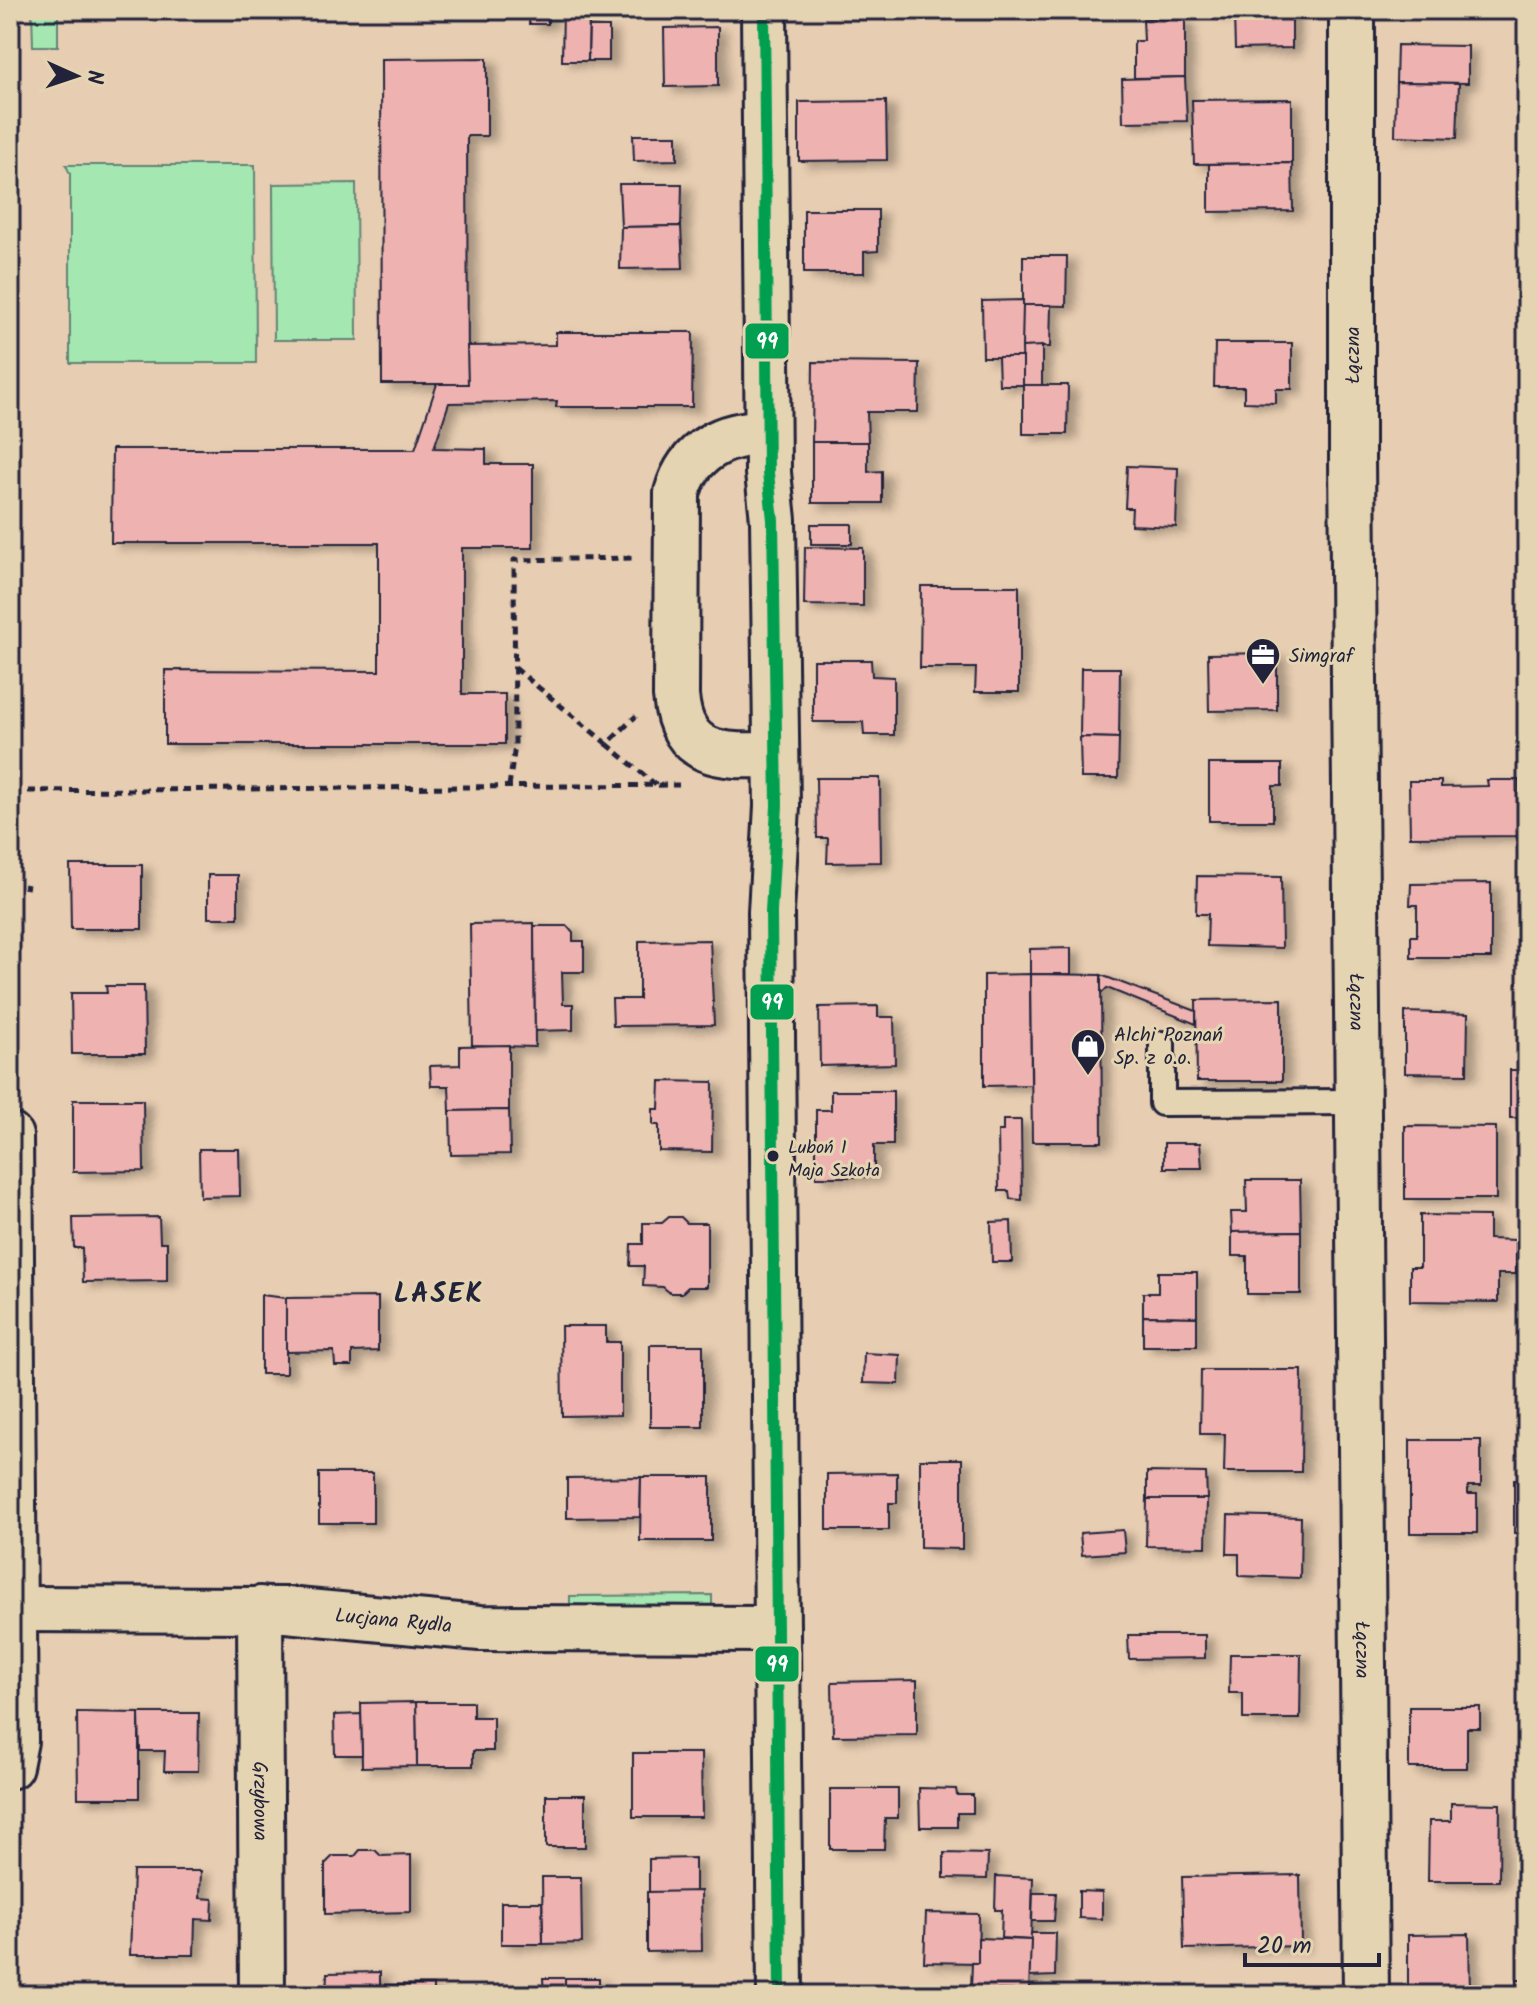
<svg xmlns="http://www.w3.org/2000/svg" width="1537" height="2005" font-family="Kalam,sans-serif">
  <defs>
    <filter id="shadow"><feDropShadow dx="9" dy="5" stdDeviation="4" flood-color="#0004"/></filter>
  </defs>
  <rect width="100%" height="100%" fill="#e7cdb1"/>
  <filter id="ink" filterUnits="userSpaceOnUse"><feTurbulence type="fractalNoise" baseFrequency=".0125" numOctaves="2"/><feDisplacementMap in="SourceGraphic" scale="16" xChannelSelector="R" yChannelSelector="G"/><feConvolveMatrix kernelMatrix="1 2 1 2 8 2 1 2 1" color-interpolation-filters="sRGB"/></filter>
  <g filter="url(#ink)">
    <g fill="#a5e7b1" stroke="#648476" stroke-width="2">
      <path d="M32,10H58V46H33Z"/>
      <path d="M66,165H255L256,363H70V174Z"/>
      <path d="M356,183L357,340H274L273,184Z"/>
      <path d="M712,1595V1611H570V1596Z"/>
    </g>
    <g fill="#eeb3b0" stroke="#22223b" stroke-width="2" filter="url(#shadow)">
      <path d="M530,10H548V24H529Z"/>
      <path d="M563,10H589L588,61H562Z"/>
      <path d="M1215,10H1292V48L1235,49L1234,14H1215Z"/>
      <path d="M1143,19H1185V77L1134,78V41H1144Z"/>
      <path d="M589,27H609V61H588Z"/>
      <path d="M718,27V86L665,87L664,28Z"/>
      <path d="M1397,45L1468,46V83L1396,82Z"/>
      <path d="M487,58V136H467L468,384H382L381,59Z"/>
      <path d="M1185,77L1187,121L1123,122L1122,79Z"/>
      <path d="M1396,82L1459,83L1457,138L1395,136Z"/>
      <path d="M1292,99V163L1194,164L1192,100Z"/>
      <path d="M886,101L887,160L799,161V102Z"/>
      <path d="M633,135H677V160L634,161Z"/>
      <path d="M1292,163L1293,211L1209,212V164Z"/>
      <path d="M619,184H682L681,226L621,227Z"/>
      <path d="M804,210H878V251L864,252V273H804Z"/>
      <path d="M681,226L683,268L620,269L621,227Z"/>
      <path d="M1023,256H1067L1066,306L1023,305Z"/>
      <path d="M1023,300V357H983L982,301Z"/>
      <path d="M1023,305H1051L1050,347H1022Z"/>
      <path d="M556,332H693L692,407H556L557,401L449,403L434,448L486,449V464H533V548H462V694H505V744H165V670L379,671V543H111L112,449H415L437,384H468L467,346L556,345Z"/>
      <path d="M1215,343H1292V389H1276V403L1244,402V387H1214Z"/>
      <path d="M1042,346V385H1023L1022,347Z"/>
      <path d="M998,357H1023V385H999Z"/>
      <path d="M813,362L919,363L918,412H867L868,442H812Z"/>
      <path d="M1023,385H1068L1067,434H1023Z"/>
      <path d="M812,442H868V472L882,471V503H812Z"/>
      <path d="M1127,466L1178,468L1176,527L1131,525L1132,508H1125Z"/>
      <rect x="811" y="524" width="41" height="20"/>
      <path d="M805,547L863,548V606L804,605Z"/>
      <path d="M921,586H1019V692H975L976,668H920Z"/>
      <path d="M1277,653V710L1209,711L1208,654Z"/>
      <path d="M813,660H871L872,676L894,677V735H864L863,722H813Z"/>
      <path d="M1081,668H1120L1119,738L1080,737Z"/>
      <path d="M1080,737L1119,738L1118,778H1081Z"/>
      <path d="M1209,764H1282V786H1273V821H1209Z"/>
      <path d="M816,778H880L881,862L827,863L828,838H817Z"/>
      <path d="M1487,780H1519L1520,836L1410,837L1409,781H1441V787L1488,786Z"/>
      <path d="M70,865H142V929H71Z"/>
      <rect x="208" y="875" width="30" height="43"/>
      <path d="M1197,876L1281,877L1282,948L1207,946L1208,914H1196Z"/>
      <path d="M1491,883V958H1411V936H1417V905H1410L1411,884Z"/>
      <path d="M534,923L535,1047L472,1045L470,924Z"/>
      <path d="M534,926H567L573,933V941H584V972H562L563,1004H573V1030L535,1031Z"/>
      <path d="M710,940L714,1025L613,1026L612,999H639V941Z"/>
      <path d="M1071,948V974H1030V949Z"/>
      <path d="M1030,974L1031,1085L984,1086V975Z"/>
      <path d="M1030,974L1101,975L1102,1142H1032Z"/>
      <path d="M1101,975L1196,1011V1024L1107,988L1101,994Z"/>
      <path d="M106,986H144L145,1054H72L71,993H107Z"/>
      <path d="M1282,999V1081H1197L1196,1000Z"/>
      <path d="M878,1006V1017H894L895,1064L820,1066L819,1007Z"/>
      <path d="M1405,1012L1468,1014L1467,1074L1405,1073Z"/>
      <path d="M509,1045V1110L450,1111L449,1086H431L430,1066L460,1065V1046Z"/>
      <rect x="1510" y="1070" width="17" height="48"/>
      <path d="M660,1081L713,1082L712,1152L659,1151V1125H653V1109H659Z"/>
      <path d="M831,1091H893V1145H874V1177H816V1110H831Z"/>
      <path d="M73,1100H143L144,1171L73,1172Z"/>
      <path d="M509,1110L510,1154L451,1155L450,1111Z"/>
      <path d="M1003,1120H1021L1022,1200L1010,1199L1009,1191H999L998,1131H1003Z"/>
      <path d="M1405,1126L1496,1127V1199H1405Z"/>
      <path d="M1164,1143H1200L1202,1168H1164Z"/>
      <path d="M199,1149H239L240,1196L200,1197Z"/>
      <path d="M1246,1180H1300L1301,1231L1232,1232L1231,1212H1247Z"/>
      <path d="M1420,1215L1489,1216V1239L1516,1240V1274H1498V1302L1410,1301V1267H1420Z"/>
      <path d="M159,1217L160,1242H167V1281L83,1282L82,1248H74L73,1218Z"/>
      <path d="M669,1217H681L687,1223H707V1287H688L682,1293H670L663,1287L643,1286L644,1266H630L631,1244H643V1223H662Z"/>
      <path d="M1011,1221L1012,1262H992L991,1222Z"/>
      <path d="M1301,1231V1294H1247V1256H1232V1232Z"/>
      <path d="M1158,1272H1197V1317L1143,1316V1293H1158Z"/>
      <path d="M261,1295L286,1298V1374H261Z"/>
      <path d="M378,1297V1351L352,1352V1366H335L334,1351L286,1352V1298Z"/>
      <path d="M1143,1316L1197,1317V1346H1143Z"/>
      <path d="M561,1326H606V1342H620V1415L562,1416Z"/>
      <rect x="650" y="1345" width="53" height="82"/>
      <path d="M864,1353L900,1355L899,1384L863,1383Z"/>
      <path d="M1201,1370H1302L1301,1472H1224L1225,1434H1200Z"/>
      <path d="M1410,1440H1481V1486H1468V1494H1477V1533H1410Z"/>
      <path d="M920,1459H962V1549L920,1548Z"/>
      <path d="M1147,1472L1206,1473L1207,1499H1147Z"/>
      <rect x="319" y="1473" width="54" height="50"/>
      <path d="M897,1473V1503H889V1530H827V1474Z"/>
      <path d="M641,1477L640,1517L567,1518V1478Z"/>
      <path d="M641,1477H711V1541H640Z"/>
      <rect x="1514" y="1479" width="13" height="54"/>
      <path d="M1147,1499H1207L1206,1547L1146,1546Z"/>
      <path d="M1228,1515L1301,1517L1300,1578L1239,1576V1554H1227Z"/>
      <path d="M1123,1530L1125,1552L1082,1555L1080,1533Z"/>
      <path d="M1128,1635H1205V1658L1129,1659Z"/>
      <path d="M1230,1654H1301L1300,1719H1243V1693H1229Z"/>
      <path d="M917,1680V1735L833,1736L832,1682Z"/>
      <path d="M416,1702H473V1717H493V1751H473V1766H417Z"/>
      <path d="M416,1702L417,1766L362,1767L361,1703Z"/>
      <path d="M1409,1707H1480V1728H1467V1768H1409Z"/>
      <path d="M77,1712L139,1713V1798H78Z"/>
      <path d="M139,1713H199L198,1771H164L165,1751H140Z"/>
      <path d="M361,1714L362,1755H335L334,1715Z"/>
      <path d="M633,1753H701L702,1817H633Z"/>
      <path d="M919,1788L956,1789L957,1795H973V1813H957V1827H920Z"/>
      <path d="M830,1789H898V1818H885L884,1849H830Z"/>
      <rect x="546" y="1795" width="39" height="52"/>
      <path d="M1451,1803L1500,1804L1499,1881H1428L1429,1821H1451Z"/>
      <path d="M360,1850H375L381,1856L411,1855V1912L325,1914V1864L333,1856H355Z"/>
      <path d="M944,1853L988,1854L987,1879L944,1878Z"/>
      <path d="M695,1858V1892H649V1859Z"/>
      <path d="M133,1871H201L200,1898L213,1899L212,1920L195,1919L194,1955H130Z"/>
      <path d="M1300,1875L1301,1946L1184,1949L1182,1877Z"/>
      <path d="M996,1876L1033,1878L1031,1940L1001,1938L1002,1910H995Z"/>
      <path d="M542,1877H581L582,1943L543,1944Z"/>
      <path d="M701,1891L702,1951L647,1952V1892Z"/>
      <path d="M1079,1891L1102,1892V1919L1079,1918Z"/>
      <path d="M1033,1893H1056L1054,1921H1032Z"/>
      <path d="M501,1902H542L543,1944H501Z"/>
      <path d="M926,1913L979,1914L978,1963L924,1962Z"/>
      <path d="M1031,1933H1056L1055,1976L1029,1977Z"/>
      <path d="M1469,1934L1470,1995H1408V1935Z"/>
      <path d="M978,1938L1031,1940L1029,1991L971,1989L972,1963H978Z"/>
      <path d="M380,1972V1985H433V1995H326L327,1973Z"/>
      <path d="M543,1978H565V1995H544Z"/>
      <rect x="565" y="1978" width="34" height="17"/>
      <rect x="1516" y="1980" width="11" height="15"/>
      <rect x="820" y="1991" width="54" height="4"/>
    </g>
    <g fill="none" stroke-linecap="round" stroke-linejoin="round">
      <g stroke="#22223b" stroke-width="30">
        <path id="service" d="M1162,1044V1103L1360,1102"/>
      </g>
      <g stroke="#22223b" stroke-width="50">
        <g id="minor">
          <path d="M764,10L768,473L773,520L777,806L771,912L780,1995"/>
          <path id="s1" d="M1352,10V459L1366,1995"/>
          <path d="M767,433C725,433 689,449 677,493L676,696C682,760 725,756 776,755"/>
          <path d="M10,1136L15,1741L10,1766"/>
          <path id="s2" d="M10,1609L286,1610L480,1628L777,1629"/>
          <path id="s3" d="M260,1609L262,1995"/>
        </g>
      </g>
      <g stroke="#22223b" stroke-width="5" stroke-dasharray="8 6" stroke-linecap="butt">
        <path d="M515,668L607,744L636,716"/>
        <path d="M607,744L656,785"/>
        <path d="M509,786L515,746L514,560L632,558"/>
        <path d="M28,791L679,785"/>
        <path d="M23,886L29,887"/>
      </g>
      <use href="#service" stroke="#e5d4b1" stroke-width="24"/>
      <use href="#minor" stroke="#e5d4b1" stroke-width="44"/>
      <g stroke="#e5d4b1" stroke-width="18">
        <path id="bus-1" d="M764,10L768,473L773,520L777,806L771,912L780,1995"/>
      </g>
      <use href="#bus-1" stroke="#029f50" stroke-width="12"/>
    </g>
  </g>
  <defs>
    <g id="office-pin" transform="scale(1.8)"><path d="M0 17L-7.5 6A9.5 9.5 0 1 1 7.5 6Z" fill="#22223b" stroke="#e5d4b1"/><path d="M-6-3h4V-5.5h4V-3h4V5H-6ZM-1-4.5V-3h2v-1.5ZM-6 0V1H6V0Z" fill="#fff"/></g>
    <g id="shop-pin" transform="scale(1.8)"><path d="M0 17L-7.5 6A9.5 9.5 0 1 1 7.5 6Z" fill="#22223b" stroke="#e5d4b1"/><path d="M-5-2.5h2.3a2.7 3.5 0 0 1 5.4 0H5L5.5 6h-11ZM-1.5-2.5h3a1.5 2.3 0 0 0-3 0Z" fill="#fff"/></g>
  </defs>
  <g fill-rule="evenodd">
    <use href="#office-pin" x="1263" y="655"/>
    <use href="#shop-pin" x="1088" y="1046"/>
  </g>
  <circle fill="#22223b" stroke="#e5d4b1" stroke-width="3" cx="773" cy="1156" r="7"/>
  <g text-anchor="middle" stroke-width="6" stroke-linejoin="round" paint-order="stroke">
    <g font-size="18" fill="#22223b" stroke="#e5d4b1" text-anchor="start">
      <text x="788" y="1153">Luboń 1<tspan x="788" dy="23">Maja Szkoła</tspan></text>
    </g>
    <g font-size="20" fill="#22223b" stroke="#e5d4b1">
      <text transform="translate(1352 355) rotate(-90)" y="7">Łączna</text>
      <text dy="7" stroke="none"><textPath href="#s1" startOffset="992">Łączna</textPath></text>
      <text dy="7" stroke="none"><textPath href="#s2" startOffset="384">Lucjana Rydla</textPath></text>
      <text dy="7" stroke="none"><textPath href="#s1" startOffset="1640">Łączna</textPath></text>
      <text dy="7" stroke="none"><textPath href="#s3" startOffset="192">Grzybowa</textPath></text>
    </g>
    <g font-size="20" fill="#22223b" stroke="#e5d4b1" text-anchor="start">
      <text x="1289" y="662">Simgraf</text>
      <text x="1114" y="1041">Alchi Poznań<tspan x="1114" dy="23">Sp. z o.o.</tspan></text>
    </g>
    <g font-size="28" font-weight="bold" letter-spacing="2" fill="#22223b" stroke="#e5d4b1">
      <text x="439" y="1302">LASEK</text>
    </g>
  </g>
  <g stroke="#e5d4b1" stroke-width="3">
    <rect x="744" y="322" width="46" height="38" rx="8" fill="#029f50"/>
    <rect x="749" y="983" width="46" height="38" rx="8" fill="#029f50"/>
    <rect x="754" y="1645" width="46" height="38" rx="8" fill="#029f50"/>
  </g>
  <g font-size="22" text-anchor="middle" font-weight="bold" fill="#fff">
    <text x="767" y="349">99</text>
    <text x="772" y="1010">99</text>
    <text x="777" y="1672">99</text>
  </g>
  <rect width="1537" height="2005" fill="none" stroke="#e5d4b1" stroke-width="40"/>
  <rect x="20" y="20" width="1497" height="1965" fill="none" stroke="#22223b" stroke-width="3" filter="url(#ink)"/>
  <g transform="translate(76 76) rotate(93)" stroke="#e5d4b1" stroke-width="6" paint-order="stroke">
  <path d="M0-6L14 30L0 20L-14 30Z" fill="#22223b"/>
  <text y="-12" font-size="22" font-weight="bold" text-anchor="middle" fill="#22223b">N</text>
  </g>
  <path d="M1245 1953v12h134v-12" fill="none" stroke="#22223b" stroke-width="4"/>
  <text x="1257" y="1953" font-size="24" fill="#22223b" stroke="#e5d4b1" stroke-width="6" paint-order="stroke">20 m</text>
</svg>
